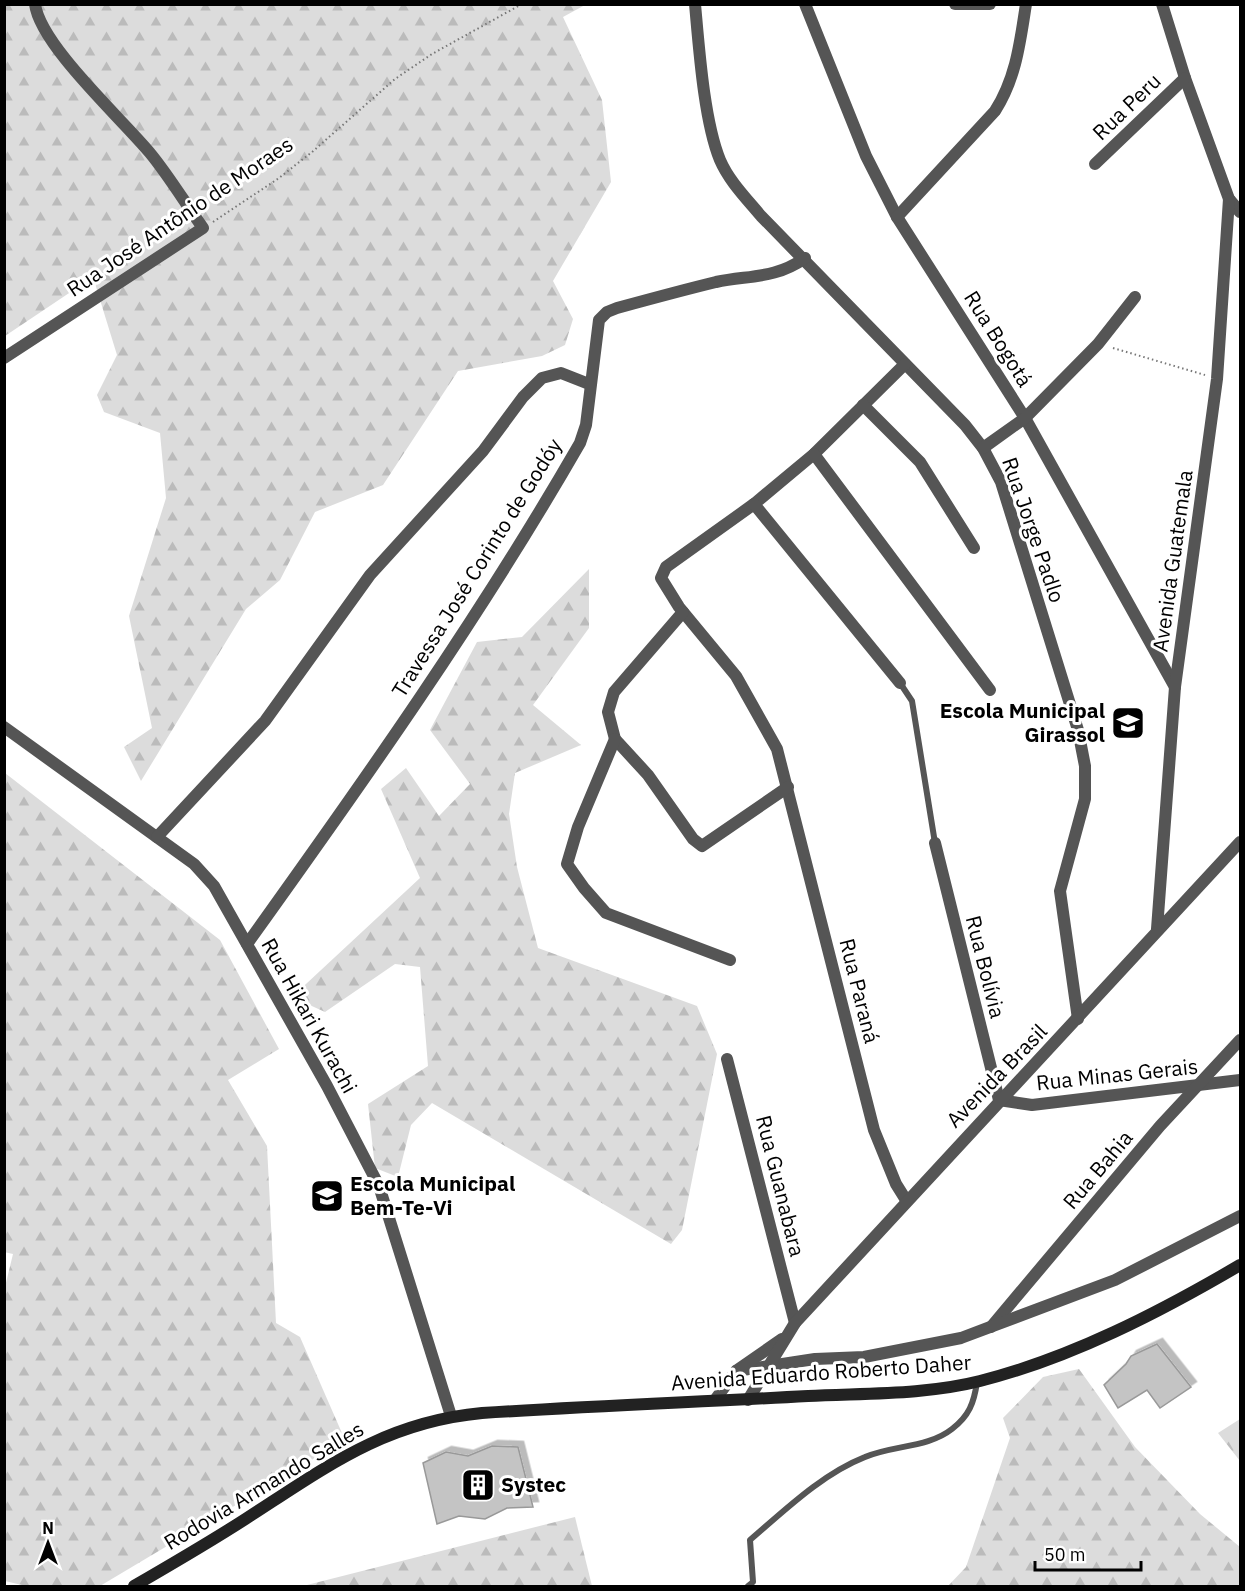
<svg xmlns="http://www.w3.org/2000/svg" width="1245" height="1591" font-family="'IBM Plex Sans',sans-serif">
  <defs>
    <pattern id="forest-firs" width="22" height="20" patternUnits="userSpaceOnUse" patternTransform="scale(1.5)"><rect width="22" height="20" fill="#dcdcdc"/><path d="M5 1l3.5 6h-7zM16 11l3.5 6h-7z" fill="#bbb"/></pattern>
    <filter id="shadow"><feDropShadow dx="5.5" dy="-5.5" stdDeviation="0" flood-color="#0004"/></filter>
  </defs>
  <rect width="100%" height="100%" fill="#fff"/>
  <g fill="url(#forest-firs)">
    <path d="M5,5H585L563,17L602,100L611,182L553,281L573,319L565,345L542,356L458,371L383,485L315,512L280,580L246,609L141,781L124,747L152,728L129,616L166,498L160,433L104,412L97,395L117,355L93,277L5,336Z"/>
    <path d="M589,569V628L533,705L581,745L515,773L509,814L517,867L538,948L697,1006L717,1054L682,1230L671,1244L432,1103L411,1125L398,1177L375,1168L368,1104L428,1066L420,967L395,964L325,1012L292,997L420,878L381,789L406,768L439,816L470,784L430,730L477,642L522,637Z"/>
    <path d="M5,773L220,940L279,1049L228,1080L267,1146L276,1323L300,1337L345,1440L100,1586H26L5,1581L4,1291L13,1254L4,1252Z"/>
    <path d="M1079,1369L1135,1447L1200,1514L1240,1547V1586H948L966,1567L1010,1438L1003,1418L1043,1377Z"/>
    <path d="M1240,1419V1461L1218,1433Z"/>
    <path d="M575,1517L592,1586H303Z"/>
  </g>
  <g fill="#c4c4c4" stroke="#999" stroke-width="1.5" filter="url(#shadow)">
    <path d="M1157,1344L1191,1387L1160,1408L1147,1390L1118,1408L1104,1385L1126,1364L1131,1356Z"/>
    <path d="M492,1446L518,1447L533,1507L507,1508L485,1519L459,1516L437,1524L423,1463L446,1452L468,1456Z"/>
  </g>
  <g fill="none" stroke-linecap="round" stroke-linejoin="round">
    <g stroke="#777" stroke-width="2" stroke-dasharray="1.5 3" stroke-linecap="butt">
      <path d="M213,222L279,178L312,152L395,79L432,54L522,4"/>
      <path d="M1113,348L1205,375"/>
    </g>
    <g stroke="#555" stroke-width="6">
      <path d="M900,683L912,701L935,843"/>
      <path d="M748,1586L753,1582L750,1540C785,1510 822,1474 865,1457C893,1445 928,1448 952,1429C969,1416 974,1403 977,1382"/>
    </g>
    <g stroke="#555" stroke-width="12">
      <path d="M695,4C699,48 704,121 720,160C729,181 746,198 761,216L965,425L983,448L1001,482L1078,730L1085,766V799L1060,891L1078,1019"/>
      <path d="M805,4L866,156L897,217L1025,418L1175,687"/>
      <path d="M955,4H990"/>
      <path d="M1162,4L1185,78L1229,199L1240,212"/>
      <path d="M1095,164L1185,78"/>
      <path d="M897,217L995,111C1016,78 1020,43 1026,4"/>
      <path d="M4,358L203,228C185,203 169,176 150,153C122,119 40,45 35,4"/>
      <path d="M905,364L814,454L754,504L666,567L661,578L679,607L736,676L777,749L874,1130L896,1184L906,1200"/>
      <path d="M863,405L920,462L974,548"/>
      <path d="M983,448L1025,418L1098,344L1135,297"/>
      <path d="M814,454L990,690"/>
      <path d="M754,504L900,683"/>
      <path d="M683,612L614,692L608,712L615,739L648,775L693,839L702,846L788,787"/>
      <path d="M4,727L194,864L214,886L327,1086L379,1186L451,1416"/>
      <path d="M615,739L578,827L567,864L584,888L606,913L730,960"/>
      <path d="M157,837L265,721L370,575L483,451L523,397L542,378L561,373L589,384"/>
      <path d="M935,843L999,1100L1032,1105L1240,1080"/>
      <path d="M1157,929L1175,687L1217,379L1229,199"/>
      <path d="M247,944C364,781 480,617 580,443L586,425L599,320L607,312L617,308C650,299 683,290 716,282C750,275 775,279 805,258"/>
      <path d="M727,1059L795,1323"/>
      <path d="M991,1327L1160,1126L1240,1040"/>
      <path d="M736,1371L815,1359L864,1357L961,1338L1115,1280L1240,1216"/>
      <path d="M715,1400L736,1371L782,1339"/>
      <path d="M748,1400L795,1323L1240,842"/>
    </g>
    <path stroke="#222" stroke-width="12" d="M134,1586C172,1564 210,1542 247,1518C326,1467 385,1422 482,1413C591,1406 699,1402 808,1396C864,1393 925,1395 980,1381C1071,1358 1160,1312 1240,1265"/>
  </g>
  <defs>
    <g id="school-square" transform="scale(1.725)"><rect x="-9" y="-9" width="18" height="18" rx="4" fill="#000" stroke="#fff"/><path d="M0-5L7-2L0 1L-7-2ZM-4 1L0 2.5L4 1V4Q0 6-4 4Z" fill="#fff"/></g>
    <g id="building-square" transform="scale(1.725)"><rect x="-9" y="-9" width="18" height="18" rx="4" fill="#000" stroke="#fff"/><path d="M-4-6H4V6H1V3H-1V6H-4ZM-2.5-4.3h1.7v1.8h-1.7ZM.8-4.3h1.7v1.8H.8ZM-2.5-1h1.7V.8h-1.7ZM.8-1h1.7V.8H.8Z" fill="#fff"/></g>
  </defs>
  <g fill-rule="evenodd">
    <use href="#school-square" x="1128" y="723"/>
    <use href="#school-square" x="327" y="1196"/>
    <use href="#building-square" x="478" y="1485"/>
  </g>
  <g text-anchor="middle" stroke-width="6" stroke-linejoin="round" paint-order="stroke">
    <g font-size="21" fill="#000" stroke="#fff">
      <text transform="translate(1127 107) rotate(-44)" y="7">Rua Peru</text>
      <text transform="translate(180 217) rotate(-34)" y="7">Rua José Antônio de Moraes</text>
      <text transform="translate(998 339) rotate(58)" y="7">Rua Bogotá</text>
      <text transform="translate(1033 530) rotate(71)" y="7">Rua Jorge Padlo</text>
      <text transform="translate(1173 561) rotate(-82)" y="7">Avenida Guatemala</text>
      <text transform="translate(477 568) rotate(-58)" y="7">Travessa José Corinto de Godóy</text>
      <text transform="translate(985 967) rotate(76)" y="7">Rua Bolívia</text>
      <text transform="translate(859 991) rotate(76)" y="7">Rua Paraná</text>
      <text transform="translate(309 1016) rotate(61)" y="7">Rua Hikari Kurachi</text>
      <text transform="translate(1117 1075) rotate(-6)" y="7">Rua Minas Gerais</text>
      <text transform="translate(997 1076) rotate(-46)" y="7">Avenida Brasil</text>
      <text transform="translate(1098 1170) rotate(-50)" y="7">Rua Bahia</text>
      <text transform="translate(780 1186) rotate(76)" y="7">Rua Guanabara</text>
      <text transform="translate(821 1373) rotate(-4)" y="7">Avenida Eduardo Roberto Daher</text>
      <text transform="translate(264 1486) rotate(-31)" y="7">Rodovia Armando Salles</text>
    </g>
    <g font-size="21" font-weight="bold" fill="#000" stroke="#fff" text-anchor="start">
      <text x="1105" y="718" text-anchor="end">Escola Municipal<tspan x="1105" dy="24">Girassol</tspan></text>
      <text x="350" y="1191">Escola Municipal<tspan x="350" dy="24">Bem-Te-Vi</tspan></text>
      <text x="501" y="1492">Systec</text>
    </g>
  </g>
  <rect width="1245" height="1591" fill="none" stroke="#000000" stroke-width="12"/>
  <g transform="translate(48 1543)" stroke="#ffffff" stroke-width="4.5" paint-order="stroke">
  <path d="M0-4.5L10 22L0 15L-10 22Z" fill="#000000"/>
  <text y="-9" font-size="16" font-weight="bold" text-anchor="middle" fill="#000000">N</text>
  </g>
  <path d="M1035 1561v9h106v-9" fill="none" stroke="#000000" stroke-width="3"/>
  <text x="1044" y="1561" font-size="18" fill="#000000" stroke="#ffffff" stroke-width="4.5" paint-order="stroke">50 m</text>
</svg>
